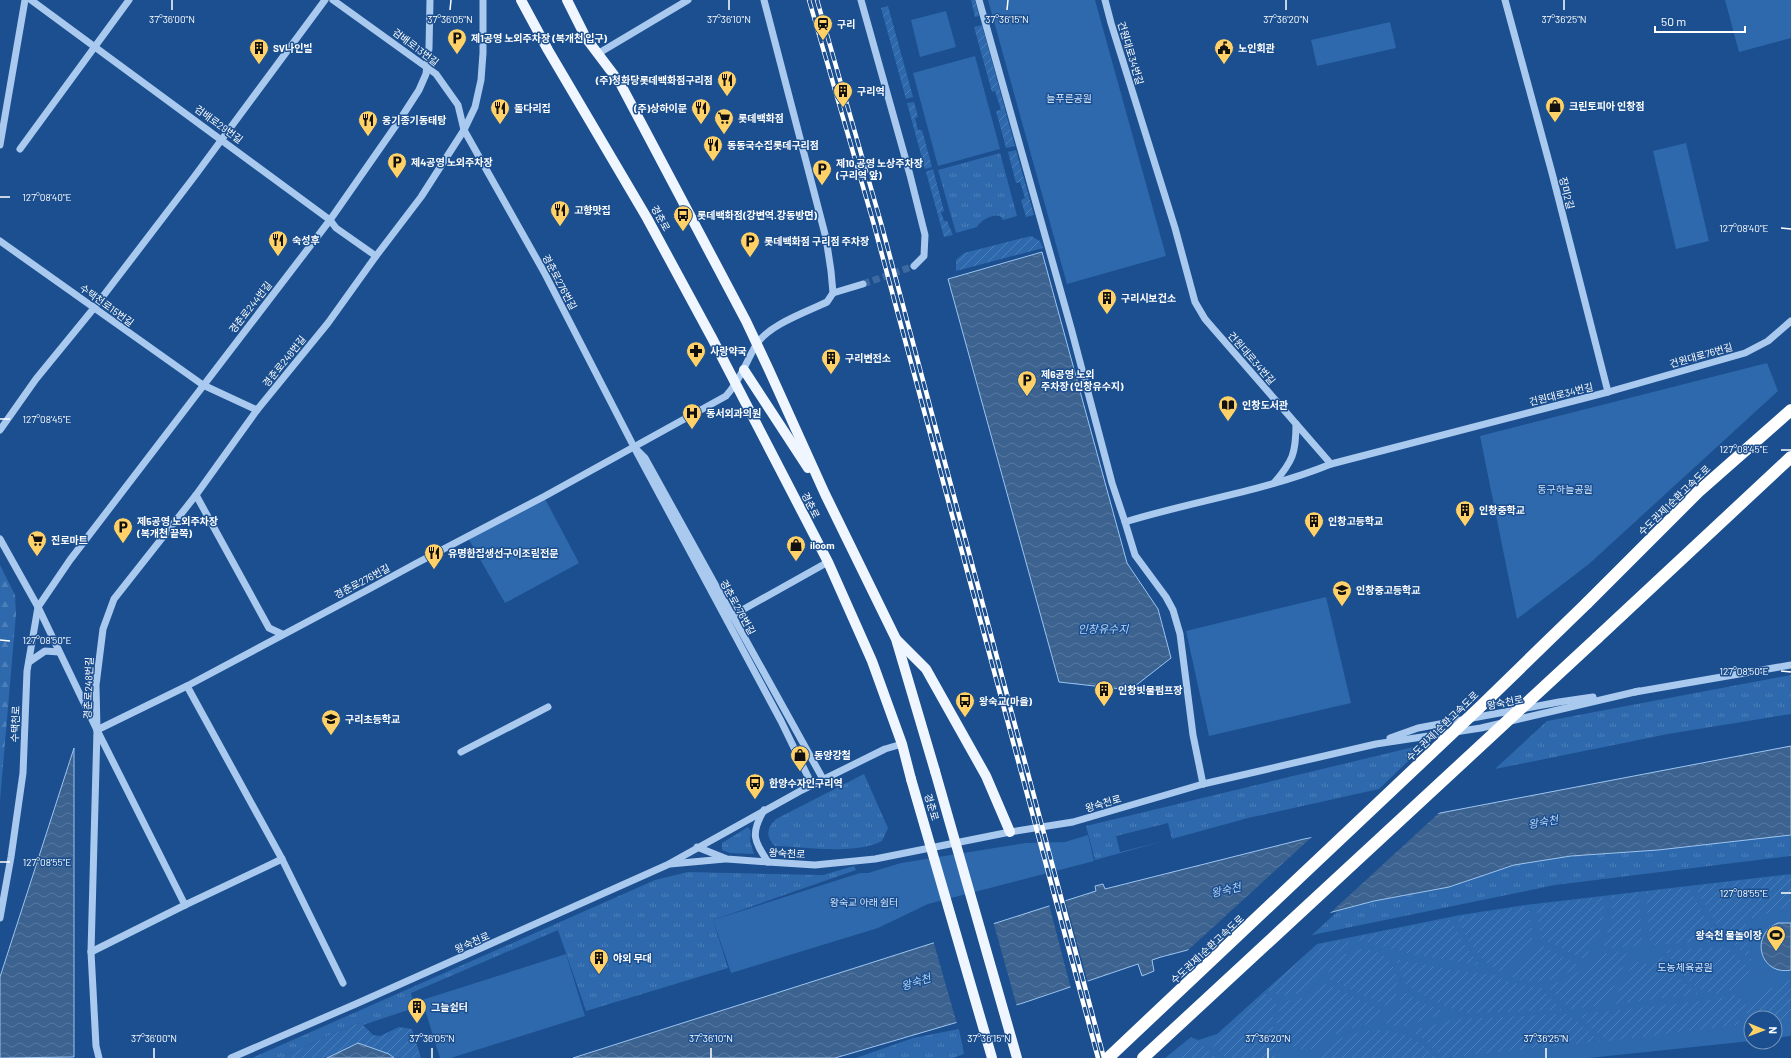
<svg xmlns="http://www.w3.org/2000/svg" width="1791" height="1058" font-family="Barlow,'Noto Sans KR',sans-serif">
  <defs>
    <pattern id="grass-tufts" width="24" height="20" patternUnits="userSpaceOnUse"><rect width="24" height="20" fill="#2e69ad"/><path d="M3 7l-1-3M5 7V3M7 7l1-3M15 17l-1-3M17 17v-4M19 17l1-3" fill="none" stroke="#4d80b9"/></pattern>
    <pattern id="forest-firs" width="22" height="20" patternUnits="userSpaceOnUse"><rect width="22" height="20" fill="#2e69ad"/><path d="M5 1l3.5 6h-7zM16 11l3.5 6h-7z" fill="#4d80b9"/></pattern>
    <pattern id="garden-furrows" width="10" height="10" patternUnits="userSpaceOnUse"><rect width="10" height="10" fill="#2e69ad"/><path d="M-1 1l2-2M0 10L10 0M9 11l2-2" fill="none" stroke="#4d80b9"/></pattern>
    <pattern id="water-waves" width="16" height="10" patternUnits="userSpaceOnUse"><rect width="16" height="10" fill="#3c6290"/><path d="M0 5q4-4 8 0t8 0" fill="none" stroke="#597aa1"/></pattern>
  </defs>
  <rect width="100%" height="100%" fill="#1b4f8f"/>
  <g fill="url(#grass-tufts)" fill-rule="evenodd">
    <path d="M1000,153L1017,216L1003,220L1000,216C990,215 983,219 977,227L956,233L938,170Z"/>
    <path d="M1791,675V714L1668,734L1495,769L1547,721Z"/>
    <path d="M1426,744L1379,789L1248,818L1095,860L1086,826ZM1168,823L1172,839L1120,852L1116,836Z"/>
    <path d="M864,774L888,828L882,841C854,855 807,847 775,846C765,836 767,828 776,819Z"/>
    <path d="M748,827L751,831L750,841L754,854L730,853L722,850V843Z"/>
    <path d="M1767,836H1791V856L1555,885L1312,935L1338,911L1374,901L1449,887L1514,865L1571,856L1658,850Z"/>
    <path d="M854,866L856,870L713,920L728,968L586,1011L558,930L411,993L414,1008L363,1025L358,1023L279,1058H252L655,880L688,872L823,875Z"/>
    <path d="M959,1029L964,1054L953,1058H856L913,1038Z"/>
  </g>
  <path fill="url(#forest-firs)" d="M0,565L15,595L16,614L0,801Z"/>
  <g fill="#2e69ad">
    <path d="M988,0H1095L1166,256L1067,284Z"/>
    <path d="M1725,0H1791V38L1739,52Z"/>
    <path d="M946,11L956,47L920,57L911,20Z"/>
    <path d="M1390,22L1396,48L1317,66L1311,40Z"/>
    <path d="M975,56L1000,149L938,166L913,73Z"/>
    <path d="M1686,143L1709,241L1676,249L1653,151Z"/>
    <path d="M1767,363L1778,391L1589,564L1517,619L1480,436Z"/>
    <path d="M543,495L579,563L505,603L468,538Z"/>
    <path d="M1326,597L1351,703L1209,736L1186,631Z"/>
    <path d="M1088,835L1094,861L928,904L878,928L731,973L713,920L860,873H868L901,863L1025,843L1065,842Z"/>
    <path d="M1791,874V1036L1775,1038V1018H1751V1041L1589,1058H1165L1191,1037L1198,1040L1217,1034L1317,944L1460,915L1525,905Z"/>
    <path d="M566,954L585,1016L451,1058H440L422,1000Z"/>
  </g>
  <g fill="url(#garden-furrows)">
    <path d="M971,0H975L979,16L975,17Z"/>
    <path d="M888,6L913,97L906,99L881,8Z"/>
    <path d="M982,25L1015,146L1006,148L996,111L1001,110L995,91L992,92L974,27Z"/>
    <path d="M914,102L918,117L915,118L918,130H922L932,167L925,169L907,103Z"/>
    <path d="M1016,150L1034,215L1026,217L1021,200L1025,198L1020,182L1016,183L1008,152Z"/>
    <path d="M933,169L944,211L941,212L944,221H947L953,235L944,237L926,172Z"/>
    <path d="M1031,236L1040,241L1043,248L956,271V260L964,253Z"/>
    <path d="M1791,875V908C1779,908 1766,911 1758,920L1748,917L1740,942L1749,943V953L1752,963L1717,925L1694,886Z"/>
    <path d="M1688,887L1704,915L1722,941L1650,945L1646,892Z"/>
    <path d="M1639,892L1642,946L1605,948L1604,945L1612,916L1611,896Z"/>
    <path d="M1602,897C1608,921 1597,941 1583,959L1541,938L1536,905Z"/>
    <path d="M1528,906L1533,934L1531,941L1500,972C1478,959 1466,940 1457,917Z"/>
    <path d="M1450,919L1465,945L1478,963V965L1411,954L1351,938Z"/>
    <path d="M1343,940L1351,942L1352,945C1345,948 1339,951 1334,956C1326,964 1323,974 1316,982C1304,995 1282,1000 1267,990L1317,945Z"/>
    <path d="M1538,943L1577,965C1556,984 1533,986 1507,975Z"/>
    <path d="M1727,947L1750,970L1743,979V987C1733,989 1722,994 1712,993C1693,992 1673,964 1665,950Z"/>
    <path d="M1359,949C1393,948 1406,980 1391,1008L1328,979C1326,963 1345,953 1359,949Z"/>
    <path d="M1627,952L1621,974L1603,1005L1570,1009L1546,985C1568,982 1583,971 1596,954Z"/>
    <path d="M1659,953L1680,979L1698,994L1612,1004L1630,970L1634,956L1640,964C1649,965 1656,962 1659,953Z"/>
    <path d="M1395,959L1447,969L1494,975L1509,982L1541,988L1562,1010L1469,1013C1448,1010 1428,998 1409,987C1402,981 1401,967 1395,959Z"/>
    <path d="M1791,980V1020L1775,1021V1018H1751V1024H1744C1750,994 1765,991 1791,980Z"/>
    <path d="M1322,984L1330,985L1379,1009L1383,1011L1384,1015C1375,1025 1360,1025 1348,1029C1341,1031 1335,1034 1329,1038C1323,1042 1317,1048 1311,1049C1287,1054 1266,1024 1283,1005C1289,998 1298,1000 1306,997C1313,994 1315,987 1322,984Z"/>
    <path d="M1404,991L1424,1004L1440,1010L1442,1014L1401,1027L1387,1025L1386,1021L1396,1009Z"/>
    <path d="M1264,993L1274,1000L1276,1004C1271,1019 1271,1028 1278,1042L1274,1058H1227L1209,1043Z"/>
    <path d="M1741,994V1000L1746,1003L1737,1025L1608,1041L1591,1028L1581,1017V1015L1584,1014L1717,999Z"/>
    <path d="M1568,1014L1600,1041L1443,1058L1423,1038L1411,1031L1456,1019Z"/>
    <path d="M358,1023L363,1025L373,1035L380,1036L399,1027L412,1029L421,1058H279Z"/>
    <path d="M1379,1030C1401,1032 1422,1039 1435,1058H1315C1332,1038 1354,1031 1379,1030Z"/>
    <path d="M1193,1039L1199,1042L1216,1058H1173Z"/>
  </g>
  <g fill="url(#water-waves)" stroke="#9cc4f0">
    <path d="M1042,252L1127,563L1158,609L1171,658L1130,690L1059,682L948,279Z"/>
    <path d="M1791,746V835L1658,850L1571,856L1514,865L1449,887L1374,901L1161,957L1152,960L1154,971L1142,976L1138,964L1023,1003L835,1058H573L1096,891L1095,886L1103,884L1105,889L1304,839Z"/>
    <path d="M74,748V1057L0,1058V977Z"/>
    <path d="M1778,923H1791V970C1760,976 1749,935 1778,923Z"/>
    <path d="M358,1043L389,1054L394,1058H327Z"/>
  </g>
  <g fill="#1b4f8f">
    <path d="M1441,811L1328,915L1186,952L1314,835Z"/>
    <path d="M1065,899L1088,983L1071,989L1049,904Z"/>
    <path d="M993,921L1017,1007L957,1024L933,940Z"/>
  </g>
  <g fill="none" stroke-linecap="round" stroke-linejoin="round">
    <path stroke="#3d69a0" stroke-width="7" stroke-dasharray="7 3.5" stroke-linecap="butt" d="M863,284L914,266"/>
    <g stroke="#a9c9ee" stroke-width="7">
      <path d="M31,0L330,220L336,228L376,256"/>
      <path d="M333,0L436,74L458,105L464,130L544,272L634,447"/>
      <path d="M764,0L826,238L831,271L833,293"/>
      <path d="M861,0L910,175L925,235L924,256L914,266"/>
      <path d="M979,0L1071,328L1112,483L1125,522"/>
      <path d="M1105,0L1111,23L1175,228L1195,302L1205,319L1331,464L1608,392L1745,353L1768,341L1791,321"/>
      <path d="M1505,0L1552,173L1608,392"/>
      <path d="M599,53L688,0"/>
      <path d="M0,145L25,0"/>
      <path d="M20,149L129,0"/>
      <path d="M0,241L203,385L257,410"/>
      <path d="M0,430L36,379L94,308L194,177L325,0"/>
      <path d="M1274,483C1293,461 1296,453 1296,424"/>
      <path d="M196,495L269,628L282,634"/>
      <path d="M0,539L38,607L97,730L185,905L282,859"/>
      <path d="M728,618L828,562"/>
      <path d="M29,662L45,651L59,652"/>
      <path d="M187,686L282,859L343,983"/>
      <path d="M1635,692L1791,665"/>
      <path d="M97,730L187,686L371,588L415,564L545,496L726,396C741,379 745,364 756,345C768,325 806,312 827,302L833,293L863,284"/>
      <path d="M1390,738L1418,728L1559,702L1593,697"/>
      <path d="M461,752L548,707"/>
      <path d="M1203,784L1193,735L1180,634L1173,610L1166,597L1135,555L1125,522C1193,501 1265,491 1331,464"/>
      <path d="M812,785L781,721L634,447L645,458L823,779"/>
      <path d="M764,810C750,834 754,841 768,862"/>
      <path d="M697,847L727,859L768,862L815,865L875,859L1010,832L1073,822L1203,784L1376,744L1481,728L1639,691"/>
      <path d="M670,864L725,859"/>
      <path d="M0,918L11,857L23,773L27,671L38,607L70,560L330,220L399,121L419,90L426,74L429,48L430,0"/>
      <path d="M91,952L185,905"/>
      <path d="M99,1058L96,1046L91,952L97,730L96,685L103,629L114,599L196,495L257,410L328,323L376,256L421,197L464,130L475,107L481,80L483,53V0"/>
      <path d="M231,1058L358,1003L667,865L802,790L885,749L902,744"/>
    </g>
    <g stroke="#f0f6ff" stroke-width="10">
      <path d="M521,0L548,50L647,218L712,338L828,562L872,661L902,744L911,779"/>
      <path d="M567,0L586,38L620,83L746,321L769,370L825,494L896,639L935,771"/>
      <path d="M744,370L808,468"/>
      <path d="M897,640L926,669L986,776L1010,832"/>
    </g>
    <g stroke="#fff" stroke-width="12">
      <path d="M1587,603L1698,492L1791,410"/>
      <path d="M1597,638L1791,457"/>
    </g>
    <g stroke="#fff" stroke-width="4.5">
      <g id="rail">
        <path d="M809,0L874,225L1098,1058"/>
        <path d="M817,0L881,223L1104,1058"/>
      </g>
    </g>
    <use href="#rail" stroke="#1b4f8f" stroke-width="3" stroke-dasharray="9" stroke-linecap="butt"/>
    <g stroke="#f0f6ff" stroke-width="10">
      <path d="M935,771L1017,1058"/>
      <path d="M911,779L992,1058"/>
    </g>
    <g stroke="#fff" stroke-width="12">
      <path d="M1108,1058L1480,707L1587,603"/>
      <path d="M1143,1058L1597,638"/>
    </g>
  </g>
  <path fill="none" stroke="#fff" stroke-width="1.5" d="M172,10V0M450,10L451,0M729,10V0M1007,10L1008,0M1286,10V0M1564,10V0M0,197H10M1781,228L1791,229M0,419H10M1781,450H1791M0,640L10,641M1781,671L1791,672M0,862H10M1781,893H1791M154,1058V1048M432,1058V1048M711,1058V1048M989,1058V1048M1268,1058V1048M1546,1058V1048"/>
  <defs>
    <g id="station-pin" transform="scale(1)"><path d="M0 17L-7.5 6A9.5 9.5 0 1 1 7.5 6Z" fill="#ffd166" stroke="#1b4f8f"/><path d="M-3-6H3Q5-6 5-4V2Q5 4 3 4L4.5 6H3L1.5 4h-3L-3 6H-4.5L-3 4Q-5 4-5 2V-4Q-5-6-3-6ZM-3.5-4v3h7v-3ZM-3.5 1v1.5H-2V1ZM2 1v1.5H3.5V1Z" fill="#111"/></g>
    <g id="parking-pin" transform="scale(1)"><path d="M0 17L-7.5 6A9.5 9.5 0 1 1 7.5 6Z" fill="#ffd166" stroke="#1b4f8f"/><path d="M-3.5-5.5H1a3.5 3.5 0 0 1 0 7H-1V5.5H-3.5ZM-1-3.4V-.6H.8a1.4 1.4 0 0 0 0-2.8Z" fill="#111"/></g>
    <g id="building-pin" transform="scale(1)"><path d="M0 17L-7.5 6A9.5 9.5 0 1 1 7.5 6Z" fill="#ffd166" stroke="#1b4f8f"/><path d="M-4-6H4V6H1V3H-1V6H-4ZM-2.5-4.3h1.7v1.8h-1.7ZM.8-4.3h1.7v1.8H.8ZM-2.5-1h1.7V.8h-1.7ZM.8-1h1.7V.8H.8Z" fill="#111"/></g>
    <g id="civic-pin" transform="scale(1)"><path d="M0 17L-7.5 6A9.5 9.5 0 1 1 7.5 6Z" fill="#ffd166" stroke="#1b4f8f"/><path d="M-.6-6.5H3V-4.5H.6V-3L4-1V1h2V6H-6V1h2V-1L-.6-3ZM-1.2 2.5V6h2.4V2.5Z" fill="#111"/></g>
    <g id="restaurant-pin" transform="scale(1)"><path d="M0 17L-7.5 6A9.5 9.5 0 1 1 7.5 6Z" fill="#ffd166" stroke="#1b4f8f"/><path d="M-5-6h1v4h1v-4h1v4h1v-4h1v5L-1.5 .5V6h-2V.5L-5-1ZM5-6V6H3V1.5H1.5Q1.5-4 5-6Z" fill="#111"/></g>
    <g id="shop-pin" transform="scale(1)"><path d="M0 17L-7.5 6A9.5 9.5 0 1 1 7.5 6Z" fill="#ffd166" stroke="#1b4f8f"/><path d="M-5-2.5h2.3a2.7 3.5 0 0 1 5.4 0H5L5.5 6h-11ZM-1.5-2.5h3a1.5 2.3 0 0 0-3 0Z" fill="#111"/></g>
    <g id="supermarket-pin" transform="scale(1)"><path d="M0 17L-7.5 6A9.5 9.5 0 1 1 7.5 6Z" fill="#ffd166" stroke="#1b4f8f"/><path d="M-6-5.5h2.5l.6 2H6L4.5 2H-2.5L-4.4-4H-6ZM-1.5 3.2a1.3 1.3 0 1 0 .1 0ZM3 3.2a1.3 1.3 0 1 0 .1 0Z" fill="#111"/></g>
    <g id="bus-pin" transform="scale(1)"><path d="M0 17L-7.5 6A9.5 9.5 0 1 1 7.5 6Z" fill="#ffd166" stroke="#1b4f8f"/><path d="M-5-6H5V4H4V6H2V4H-2V6H-4V4H-5ZM-3.5-4V0h7V-4ZM-3.5 1.2v1.5H-2V1.2ZM2 1.2v1.5H3.5V1.2Z" fill="#111"/></g>
    <g id="pharmacy-pin" transform="scale(1)"><path d="M0 17L-7.5 6A9.5 9.5 0 1 1 7.5 6Z" fill="#ffd166" stroke="#1b4f8f"/><path d="M-2-6h4v4h4v4h-4v4h-4v-4h-4v-4h4Z" fill="#111"/></g>
    <g id="library-pin" transform="scale(1)"><path d="M0 17L-7.5 6A9.5 9.5 0 1 1 7.5 6Z" fill="#ffd166" stroke="#1b4f8f"/><path d="M-6-4Q-3-5.5-.7-3.5V5Q-3 3-6 4ZM6-4Q3-5.5 .7-3.5V5Q3 3 6 4Z" fill="#111"/></g>
    <g id="hospital-pin" transform="scale(1)"><path d="M0 17L-7.5 6A9.5 9.5 0 1 1 7.5 6Z" fill="#ffd166" stroke="#1b4f8f"/><path d="M-5-5h3v3.5h4V-5h3V5h-3V1.5h-4V5h-3Z" fill="#111"/></g>
    <g id="school-pin" transform="scale(1)"><path d="M0 17L-7.5 6A9.5 9.5 0 1 1 7.5 6Z" fill="#ffd166" stroke="#1b4f8f"/><path d="M0-5L7-2L0 1L-7-2ZM-4 1L0 2.5L4 1V4Q0 6-4 4Z" fill="#111"/></g>
    <g id="stadium-pin" transform="scale(1)"><path d="M0 17L-7.5 6A9.5 9.5 0 1 1 7.5 6Z" fill="#ffd166" stroke="#1b4f8f"/><path d="M0-5a6.5 5 0 1 0 0 10a6.5 5 0 1 0 0-10ZM-3.5-1.8h7v3.6h-7Z" fill="#111"/></g>
  </defs>
  <g fill-rule="evenodd">
    <use href="#station-pin" x="823" y="24"/>
    <use href="#parking-pin" x="457" y="38"/>
    <use href="#building-pin" x="259" y="48"/>
    <use href="#civic-pin" x="1224" y="48"/>
    <use href="#restaurant-pin" x="727" y="80"/>
    <use href="#building-pin" x="843" y="91"/>
    <use href="#shop-pin" x="1555" y="106"/>
    <use href="#restaurant-pin" x="500" y="108"/>
    <use href="#restaurant-pin" x="701" y="108"/>
    <use href="#supermarket-pin" x="724" y="118"/>
    <use href="#restaurant-pin" x="368" y="120"/>
    <use href="#restaurant-pin" x="713" y="145"/>
    <use href="#parking-pin" x="397" y="162"/>
    <use href="#parking-pin" x="822" y="169"/>
    <use href="#restaurant-pin" x="560" y="210"/>
    <use href="#bus-pin" x="683" y="215"/>
    <use href="#restaurant-pin" x="278" y="240"/>
    <use href="#parking-pin" x="750" y="241"/>
    <use href="#building-pin" x="1107" y="298"/>
    <use href="#pharmacy-pin" x="696" y="351"/>
    <use href="#building-pin" x="831" y="358"/>
    <use href="#parking-pin" x="1027" y="380"/>
    <use href="#library-pin" x="1228" y="405"/>
    <use href="#hospital-pin" x="692" y="413"/>
    <use href="#building-pin" x="1465" y="510"/>
    <use href="#building-pin" x="1314" y="521"/>
    <use href="#parking-pin" x="123" y="527"/>
    <use href="#supermarket-pin" x="37" y="540"/>
    <use href="#shop-pin" x="796" y="545"/>
    <use href="#restaurant-pin" x="434" y="553"/>
    <use href="#school-pin" x="1342" y="590"/>
    <use href="#building-pin" x="1104" y="690"/>
    <use href="#bus-pin" x="965" y="701"/>
    <use href="#school-pin" x="331" y="719"/>
    <use href="#shop-pin" x="800" y="755"/>
    <use href="#bus-pin" x="755" y="783"/>
    <use href="#stadium-pin" x="1776" y="935"/>
    <use href="#building-pin" x="599" y="958"/>
    <use href="#building-pin" x="417" y="1007"/>
  </g>
  <g text-anchor="middle" stroke-width="3" stroke-linejoin="round" paint-order="stroke">
    <g font-size="10" font-weight="bold" fill="#fff" stroke="#1b4f8f" text-anchor="start">
      <text x="837" y="28">구리</text>
      <text x="471" y="42">제1공영 노외주차장 (복개천 입구)</text>
      <text x="273" y="52">SV나인빌</text>
      <text x="1238" y="52">노인회관</text>
      <text x="713" y="84" text-anchor="end">(주)청화당롯데백화점구리점</text>
      <text x="857" y="95">구리역</text>
      <text x="1569" y="110">크린토피아 인창점</text>
      <text x="514" y="112">돌다리집</text>
      <text x="687" y="112" text-anchor="end">(주)상하이문</text>
      <text x="738" y="122">롯데백화점</text>
      <text x="382" y="124">옹기종기동태탕</text>
      <text x="727" y="149">동동국수집롯데구리점</text>
      <text x="411" y="166">제4공영 노외주차장</text>
      <text x="836" y="167">제10 공영 노상주차장<tspan x="836" dy="12">(구리역 앞)</tspan></text>
      <text x="574" y="214">고향맛집</text>
      <text x="697" y="219">롯데백화점(강변역.강동방면)</text>
      <text x="292" y="244">숙성후</text>
      <text x="764" y="245">롯데백화점 구리점 주차장</text>
      <text x="1121" y="302">구리시보건소</text>
      <text x="710" y="355">사랑약국</text>
      <text x="845" y="362">구리변전소</text>
      <text x="1041" y="378">제6공영 노외<tspan x="1041" dy="12">주차장 (인창유수지)</tspan></text>
      <text x="1242" y="409">인창도서관</text>
      <text x="706" y="417">동서외과의원</text>
      <text x="1479" y="514">인창중학교</text>
      <text x="137" y="525">제5공영 노외주차장<tspan x="137" dy="12">(복개천 끝쪽)</tspan></text>
      <text x="1328" y="525">인창고등학교</text>
      <text x="51" y="544">진로마트</text>
      <text x="810" y="549">iloom</text>
      <text x="448" y="557">유명한집생선구이조림전문</text>
      <text x="1356" y="594">인창중고등학교</text>
      <text x="1118" y="694">인창빗물펌프장</text>
      <text x="979" y="705">왕숙교(마을)</text>
      <text x="345" y="723">구리초등학교</text>
      <text x="814" y="759">동양강철</text>
      <text x="769" y="787">한양수자인구리역</text>
      <text x="1762" y="939" text-anchor="end">왕숙천 물놀이장</text>
      <text x="613" y="962">야외 무대</text>
      <text x="431" y="1011">그늘쉼터</text>
    </g>
    <g font-size="10" fill="#fff" stroke="#1b4f8f">
      <text transform="translate(416 47) rotate(37)" y="4">검배로13번길</text>
      <text transform="translate(1131 53) rotate(73)" y="4">건원대로34번길</text>
      <text transform="translate(219 124) rotate(36)" y="4">검배로29번길</text>
      <text transform="translate(1567 193) rotate(76)" y="4">장미2길</text>
      <text transform="translate(661 218) rotate(61)" y="4">경춘로</text>
      <text transform="translate(560 282) rotate(62)" y="4">경춘로276번길</text>
      <text transform="translate(107 305) rotate(36)" y="4">수택천로15번길</text>
      <text transform="translate(250 307) rotate(-52)" y="4">경춘로244번길</text>
      <text transform="translate(1701 355) rotate(-16)" y="4">건원대로76번길</text>
      <text transform="translate(1252 358) rotate(49)" y="4">건원대로34번길</text>
      <text transform="translate(284 361) rotate(-51)" y="4">경춘로248번길</text>
      <text transform="translate(1561 394) rotate(-14)" y="4">건원대로34번길</text>
      <text transform="translate(1674 500) rotate(-44)" y="4">수도권제1순환고속도로</text>
      <text transform="translate(811 505) rotate(63)" y="4">경춘로</text>
      <text transform="translate(362 581) rotate(-28)" y="4">경춘로276번길</text>
      <text transform="translate(738 607) rotate(61)" y="4">경춘로276번길</text>
      <text transform="translate(88 688) rotate(-88)" y="4">경춘로248번길</text>
      <text transform="translate(1505 702) rotate(-11)" y="4">왕숙천로</text>
      <text transform="translate(15 724) rotate(-88)" y="4">수택천로</text>
      <text transform="translate(1442 726) rotate(-44)" y="4">수도권제1순환고속도로</text>
      <text transform="translate(1103 803) rotate(-16)" y="4">왕숙천로</text>
      <text transform="translate(932 807) rotate(74)" y="4">경춘로</text>
      <text transform="translate(787 853) rotate(3)" y="4">왕숙천로</text>
      <text transform="translate(472 942) rotate(-24)" y="4">왕숙천로</text>
      <text transform="translate(1207 949) rotate(-43)" y="4">수도권제1순환고속도로</text>
    </g>
    <g font-size="10" fill="#cfe3fa" stroke="#1b4f8f">
      <text x="1069" y="102">늘푸른공원</text>
      <text x="1565" y="493">동구하늘공원</text>
      <text x="864" y="906">왕숙교 아래 쉼터</text>
      <text x="1685" y="971">도농체육공원</text>
    </g>
    <g font-size="11" font-style="italic" fill="#b5d3f5" stroke="#1b4f8f">
      <text x="1103" y="633">인창유수지</text>
      <text transform="translate(1543 822) rotate(-10)" y="4">왕숙천</text>
      <text transform="translate(1226 890) rotate(-13)" y="4">왕숙천</text>
      <text transform="translate(916 982) rotate(-18)" y="4">왕숙천</text>
    </g>
  </g>
  <g font-size="10" text-anchor="middle" fill="#fff" stroke="#1b4f8f" stroke-width="3" stroke-linejoin="round" paint-order="stroke">
    <text x="172" y="23">37°36'00"N</text>
    <text x="450" y="23">37°36'05"N</text>
    <text x="729" y="23">37°36'10"N</text>
    <text x="1007" y="23">37°36'15"N</text>
    <text x="1286" y="23">37°36'20"N</text>
    <text x="1564" y="23">37°36'25"N</text>
    <text x="47" y="201">127°08'40"E</text>
    <text x="1744" y="232">127°08'40"E</text>
    <text x="47" y="423">127°08'45"E</text>
    <text x="1744" y="453">127°08'45"E</text>
    <text x="47" y="644">127°08'50"E</text>
    <text x="1744" y="675">127°08'50"E</text>
    <text x="47" y="866">127°08'55"E</text>
    <text x="1744" y="897">127°08'55"E</text>
    <text x="154" y="1042">37°36'00"N</text>
    <text x="432" y="1042">37°36'05"N</text>
    <text x="711" y="1042">37°36'10"N</text>
    <text x="989" y="1042">37°36'15"N</text>
    <text x="1268" y="1042">37°36'20"N</text>
    <text x="1546" y="1042">37°36'25"N</text>
  </g>
  <g transform="translate(1763 1030) rotate(91)"><circle r="19" fill="#1b4f8f" stroke="#7695bc"/>
  <path d="M0-3L7 15L0 10L-7 15Z" fill="#ffd166"/>
  <text y="-6" font-size="11" font-weight="bold" text-anchor="middle" fill="#ffffff">N</text>
  </g>
  <path d="M1655 26v6h90v-6" fill="none" stroke="#ffffff" stroke-width="2"/>
  <text x="1661" y="26" font-size="12" fill="#ffffff" stroke="#1b4f8f" stroke-width="3" paint-order="stroke">50 m</text>
</svg>
